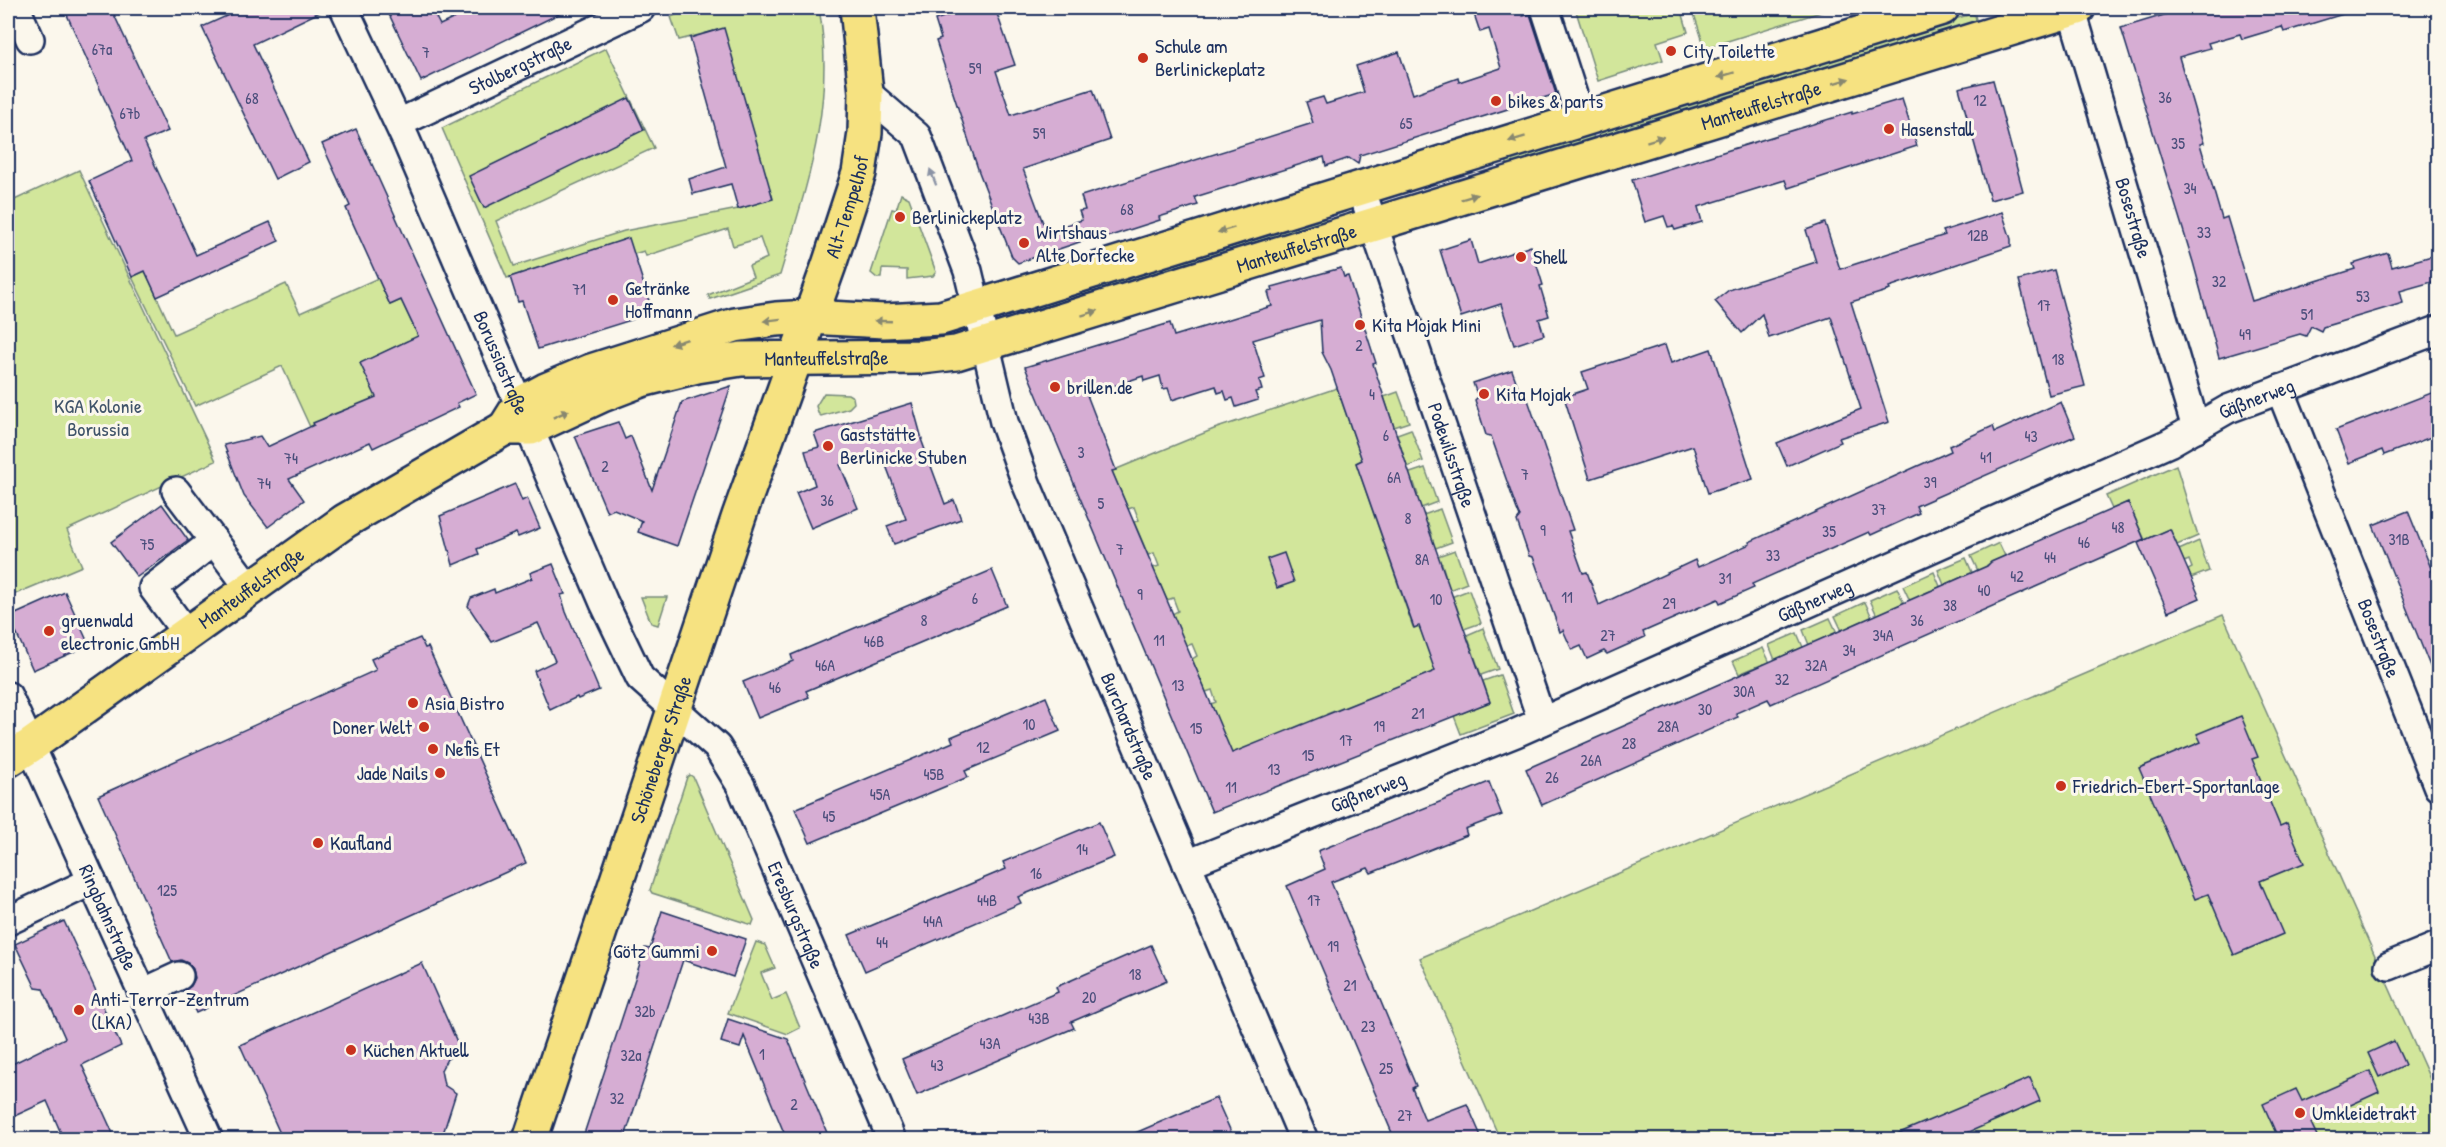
<svg xmlns="http://www.w3.org/2000/svg" width="2446" height="1147" font-family="'Patrick Hand',sans-serif">
  <rect width="100%" height="100%" fill="#fbf7ec"/>
  <filter id="ink" filterUnits="userSpaceOnUse"><feTurbulence type="fractalNoise" baseFrequency=".0167" numOctaves="2"/><feDisplacementMap in="SourceGraphic" scale="12" xChannelSelector="R" yChannelSelector="G"/><feConvolveMatrix kernelMatrix="1 2 1 2 8 2 1 2 1" color-interpolation-filters="sRGB"/></filter>
  <g filter="url(#ink)">
    <g fill="#d2e69b" stroke="#768a7c" stroke-width="1.5">
      <path d="M691,8H819C836,104 807,184 780,275L710,299L708,295L753,277L749,266L767,258L760,238L733,246L728,229L646,256L644,251L634,254L628,239L507,278L442,128L606,48L654,148L496,221L514,266L624,231L738,209L772,199L723,29L679,40L671,17Z"/>
      <path d="M1575,8H1681L1688,32L1657,42L1663,60L1598,81Z"/>
      <path d="M1692,8H1834L1705,48Z"/>
      <path d="M1971,14L1975,15L1977,24L1601,141L1598,129Z"/>
      <path d="M1592,131L1595,143L1509,169L1505,158Z"/>
      <path d="M79,170L216,461L67,530L82,566L8,597V203Z"/>
      <path d="M901,194L909,198L936,272L933,276L907,279V270L882,269L881,278H877L871,273L892,209L896,210Z"/>
      <path d="M1324,215L1327,225L1019,321L1015,310Z"/>
      <path d="M145,271L174,334L286,284L300,313L378,278L390,305L401,300L419,338L407,341L361,363L424,382L328,416L310,427L282,366L195,406L132,277Z"/>
      <path d="M1337,388L1362,460L1356,463L1413,627L1419,626L1444,680L1376,695L1327,714L1330,721L1306,730L1303,724L1291,729L1293,735C1257,740 1257,742 1231,767L1211,704L1216,702L1212,690L1206,692L1192,659L1197,656L1192,644L1186,646L1172,614L1178,611L1173,598L1167,600L1153,568L1159,566L1154,553L1148,555L1134,522L1139,520L1134,507L1128,509L1112,471L1214,429Z"/>
      <path d="M1398,392L1409,422L1394,427L1384,397Z"/>
      <path d="M824,393L848,394L853,397L854,403L849,408L821,416L818,413L816,406Z"/>
      <path d="M1411,429L1423,461L1402,469L1403,454L1397,434Z"/>
      <path d="M2176,465L2198,536L2177,545L2170,529L2145,540L2128,502L2112,509L2106,496Z"/>
      <path d="M1425,468L1437,502L1416,510L1412,497L1418,495L1414,483L1407,485L1404,475Z"/>
      <path d="M1440,509L1452,542L1430,550L1426,538L1432,536L1428,524L1422,526L1418,517Z"/>
      <path d="M2199,541L2209,571L2191,578L2188,570L2192,568L2189,560L2184,562L2179,550Z"/>
      <path d="M1999,543L2005,556L1987,565L1989,570L1980,575L1971,556Z"/>
      <path d="M1455,550L1467,583L1444,592L1440,579L1446,577L1442,564L1435,566L1432,558Z"/>
      <path d="M1966,558L1974,577L1966,581L1964,576L1953,581L1946,590L1938,570Z"/>
      <path d="M1934,572L1942,591L1932,596L1930,591L1920,595L1912,605L1903,586Z"/>
      <path d="M1897,588L1906,608C1893,605 1887,609 1879,620L1870,600Z"/>
      <path d="M1469,590L1481,623L1464,629L1456,605L1446,599Z"/>
      <path d="M641,597H667L658,625L651,623Z"/>
      <path d="M1865,602L1874,622L1865,626L1862,621L1853,625L1844,635L1835,616Z"/>
      <path d="M2223,615L2438,1097V1139H1500L1420,958Z"/>
      <path d="M1830,618L1839,637C1825,635 1820,639 1811,650L1803,630Z"/>
      <path d="M1483,628L1498,669L1481,675L1467,635Z"/>
      <path d="M1797,633L1805,652L1795,650L1785,655L1787,660L1777,665L1769,645Z"/>
      <path d="M1763,648L1772,667L1765,670L1763,664L1739,674L1733,661Z"/>
      <path d="M1500,675L1514,714L1461,734L1454,716L1490,702L1483,681Z"/>
      <path d="M690,775L693,777L754,920L752,925L652,893L650,890L687,777Z"/>
      <path d="M756,942L765,945L775,968L761,973L772,1000L786,994L800,1028L788,1034L728,1013Z"/>
    </g>
    <g fill="#d6add3" stroke="#1b2f5e" stroke-width="1.5" fill-rule="evenodd">
      <path d="M64,8H111L168,131L144,141L196,255L270,222L279,241L157,297L145,271L132,277L89,181L132,161Z"/>
      <path d="M244,8H328L253,44L309,162L275,179L202,27Z"/>
      <path d="M386,8H431L440,25L476,8H571L421,81Z"/>
      <path d="M970,8H995L1015,65L996,71L1011,115L1093,89L1110,140L1023,169L1046,231L1082,220L1079,211L1085,210L1081,196L1313,123L1306,102L1323,97L1326,104L1364,92L1356,66L1399,52L1413,94L1458,78L1459,82L1501,68L1489,29L1480,32L1472,8H1521L1523,16L1530,14L1556,94L1360,155L1358,164L1349,158L1326,166L1324,157L1195,197L1198,205L1159,217L1160,220L1101,239L1100,235L1018,263L1012,257L979,172L936,41L941,39L935,20Z"/>
      <path d="M2187,8H2350V12L2284,32L2282,27L2242,39L2240,34L2208,43L2210,48L2179,57L2204,143L2200,144L2222,219L2227,217L2252,301L2355,269L2353,264L2388,253L2392,267L2439,254V280L2400,291L2403,303L2323,327L2321,331L2311,326L2306,336L2300,334L2219,358L2193,262L2121,28Z"/>
      <path d="M724,28L773,199L738,209L731,184L693,194L689,179L726,167L690,38Z"/>
      <path d="M1993,80L2023,191L1990,200L1959,88Z"/>
      <path d="M629,98L644,130L484,208L469,176Z"/>
      <path d="M1902,99L1917,146L1788,188L1785,180L1698,207L1702,222L1675,230L1673,226L1668,227L1664,216L1645,222L1632,180L1852,112V114Z"/>
      <path d="M356,129L476,394L457,403L459,407L373,448L370,442L289,479L304,500L268,527L244,496L224,445L260,436L267,447L314,425L313,423L376,397L360,363L418,336L401,300L390,305L346,208L350,206L322,144Z"/>
      <path d="M2002,212L2011,239V246L1889,287L1890,290L1851,302L1889,422L1839,438L1841,442L1787,466L1777,443L1861,409L1831,317L1769,338L1762,314L1742,333L1715,301L1729,290L1816,262L1806,230L1825,223L1840,269L1945,235L1943,231Z"/>
      <path d="M629,238L650,304L644,316L538,349L522,301L518,302L510,277Z"/>
      <path d="M1471,240L1478,264L1531,246L1543,285L1540,286L1549,316L1539,319L1544,335L1514,345L1501,304L1461,317L1440,250Z"/>
      <path d="M1341,268L1344,277L1348,276L1376,363L1373,364L1417,496L1490,702L1212,812L1025,367L1170,323L1174,336L1272,306L1268,292L1273,291L1272,287ZM1320,320L1322,352L1331,370L1362,460L1356,463L1414,628L1419,626L1435,671L1232,753L1112,471L1116,470L1087,395L1143,376L1144,381L1160,376L1163,389L1168,388L1172,400L1216,386L1218,393L1224,391L1227,400L1233,398L1236,407L1258,400L1255,392L1262,390L1259,380L1265,378L1253,340Z"/>
      <path d="M2054,270L2085,386L2049,395L2019,280Z"/>
      <path d="M1665,345L1671,363L1711,349L1753,479L1708,493L1693,446L1590,479L1564,397L1588,389L1582,372Z"/>
      <path d="M1512,370L1521,395L1526,394L1573,530L1568,531L1583,573L1587,572L1599,605L1695,560L1698,567L1750,544L1749,542L1951,451L1949,446L1993,426L1995,432L2061,402L2075,436L1916,506L1919,513L1871,535L1869,532L1752,584L1754,588L1720,603L1718,599L1643,632L1645,637L1607,654L1604,651L1587,659L1581,646L1572,650L1563,630L1560,632L1533,557L1529,556L1517,521L1520,517L1516,507L1491,436L1486,435L1475,400L1478,397L1473,383Z"/>
      <path d="M731,386L677,546L638,532L642,521L614,509L607,512L575,436L618,422L625,439L631,436L652,490L682,402Z"/>
      <path d="M2439,390V434L2384,455L2382,450L2349,463L2336,430Z"/>
      <path d="M912,403L922,439H921L945,504L954,500L961,519L894,544L887,526L906,519L881,452L840,465L858,508L811,528L796,493L815,485L805,451L819,447L814,433Z"/>
      <path d="M515,484L522,501L527,498L540,528L518,537L516,533L477,549L479,554L453,565L440,516Z"/>
      <path d="M2128,502L2144,539L1771,704L1768,699L1736,713L1738,717L1542,805L1526,769L1987,566L1991,562Z"/>
      <path d="M162,504L188,540L137,577L111,542Z"/>
      <path d="M2408,511L2439,588L2438,686L2373,525Z"/>
      <path d="M2170,529L2200,598L2168,612L2138,543Z"/>
      <path d="M1284,553L1294,582L1277,588L1267,559Z"/>
      <path d="M553,564L565,594L561,595L566,612L599,690L578,699L577,697L550,710L534,671L555,661L538,623L492,642L468,606L471,598L494,589L495,593L532,578L530,573Z"/>
      <path d="M992,570L1007,606L806,691L809,697L758,718L743,682L793,661L791,655Z"/>
      <path d="M65,592L89,645L33,670L9,617Z"/>
      <path d="M420,638L425,648L428,647L526,863L196,1013L185,990L191,986L195,978L193,969L188,963L181,960L172,962L98,796L376,670L371,659Z"/>
      <path d="M1046,697L1060,731L965,771L968,777L810,843L795,809L953,742L951,737Z"/>
      <path d="M2241,716L2258,757L2252,759L2280,826L2287,823L2304,863L2260,881L2283,934L2234,955L2208,894L2195,899L2139,768L2201,742L2197,734Z"/>
      <path d="M1489,782L1502,815L1465,829L1467,835L1371,873L1368,868L1331,882L1416,1086L1412,1088L1425,1120L1467,1104L1481,1136L1471,1140H1379L1392,1133L1287,886L1325,869L1318,851Z"/>
      <path d="M1099,822L1114,857L1018,897L1021,903L865,971L849,935L1006,869L1003,862Z"/>
      <path d="M662,911L746,939L733,977L683,960L624,1140H582L645,948L650,949Z"/>
      <path d="M64,921L121,1046L82,1065L116,1140H64L47,1101L8,1119V1066L65,1038L43,989L36,988L15,944Z"/>
      <path d="M1151,945L1167,981L1071,1022L1074,1028L917,1095L902,1059L1058,992L1056,987Z"/>
      <path d="M422,963L461,1051L447,1059L441,1070L444,1085L456,1093L441,1140H283L240,1045Z"/>
      <path d="M728,1019L788,1039L830,1140H787L744,1036L740,1048L721,1042Z"/>
      <path d="M2394,1041L2405,1065L2379,1077L2368,1053Z"/>
      <path d="M2370,1071L2379,1092L2311,1123L2319,1140H2279L2263,1104L2296,1089L2302,1101Z"/>
      <path d="M2030,1078L2040,1101L1951,1140L1885,1139Z"/>
      <path d="M1216,1098L1231,1132L1215,1140H1119Z"/>
    </g>
    <g fill="none" stroke-linecap="round" stroke-linejoin="round">
      <g stroke="#1b2f5e" stroke-width="32">
        <g id="minor">
          <path d="M16,8L30,39"/>
          <path id="s1" d="M344,8L406,140L604,603L640,678L717,747L741,786L892,1140"/>
          <path d="M1545,8L1581,120"/>
          <path id="s2" d="M2071,8L2196,428"/>
          <path id="s3" d="M866,92L917,136L968,271L1004,422L1026,483L1304,1140"/>
          <path id="s4" d="M399,123L641,8"/>
          <path id="s5" d="M1361,188L1542,721"/>
          <path id="s6" d="M2280,389L2438,787"/>
          <path d="M176,491L214,541L153,588L187,634"/>
          <path d="M214,541L250,589"/>
          <path id="s7" d="M8,696L209,1140"/>
          <path id="s8" d="M1187,864L1516,733L2169,443L2228,409L2438,330"/>
          <path d="M8,921L92,881"/>
          <path d="M2389,966L2438,946"/>
          <path d="M142,993L179,976"/>
        </g>
      </g>
      <g stroke="#1b2f5e" stroke-width="38">
        <g id="major">
          <path d="M505,428L520,404L546,390L591,371L735,325L776,319L809,317L884,321L941,318L1942,8"/>
          <path id="s9" d="M8,760L30,746L345,521L505,428H531L602,395L641,380L697,366L741,359L922,357L956,353L2078,8"/>
          <path id="s10" d="M530,1140L739,516L829,265L859,173L865,133L866,92L857,8"/>
        </g>
      </g>
      <use href="#minor" stroke="#fbf7ec" stroke-width="27"/>
      <use href="#major" stroke="#f6e281" stroke-width="33"/>
    </g>
    <defs><path id="oneway-solid" d="M-6-.8H1V-3.2L6.5 0L1 3.2V.8H-6Z" transform="scale(1.5)"/></defs>
    <g fill="#888870">
      <use href="#oneway-solid" transform="translate(1726 75) rotate(163)"/>
      <use href="#oneway-solid" transform="translate(1841 81) rotate(-17)"/>
      <use href="#oneway-solid" transform="translate(1517 139) rotate(163)"/>
      <use href="#oneway-solid" transform="translate(1655 139) rotate(-17)"/>
      <use href="#oneway-solid" transform="translate(1469 197) rotate(-17)"/>
      <use href="#oneway-solid" transform="translate(1226 230) rotate(163)"/>
      <use href="#oneway-solid" transform="translate(1090 313) rotate(-17)"/>
      <use href="#oneway-solid" transform="translate(772 320) rotate(173)"/>
      <use href="#oneway-solid" transform="translate(883 321) rotate(-178)"/>
      <use href="#oneway-solid" transform="translate(679 342) rotate(162)"/>
      <use href="#oneway-solid" transform="translate(561 414) rotate(-24)"/>
    </g>
    <use fill="#8b93a5" href="#oneway-solid" transform="translate(933 177) rotate(-111)"/>
  </g>
  <g fill="#c8321e" stroke="#fbf7ec" stroke-width="2">
    <circle cx="1671" cy="51" r="6"/>
    <circle cx="1143" cy="58" r="6"/>
    <circle cx="1496" cy="101" r="6"/>
    <circle cx="1889" cy="129" r="6"/>
    <circle cx="900" cy="217" r="6"/>
    <circle cx="1024" cy="243" r="6"/>
    <circle cx="1521" cy="257" r="6"/>
    <circle cx="613" cy="300" r="6"/>
    <circle cx="1360" cy="325" r="6"/>
    <circle cx="1055" cy="387" r="6"/>
    <circle cx="1484" cy="394" r="6"/>
    <circle cx="828" cy="446" r="6"/>
    <circle cx="49" cy="631" r="6"/>
    <circle cx="413" cy="703" r="6"/>
    <circle cx="424" cy="727" r="6"/>
    <circle cx="433" cy="749" r="6"/>
    <circle cx="440" cy="773" r="6"/>
    <circle cx="2061" cy="786" r="6"/>
    <circle cx="318" cy="843" r="6"/>
    <circle cx="712" cy="951" r="6"/>
    <circle cx="79" cy="1010" r="6"/>
    <circle cx="351" cy="1050" r="6"/>
    <circle cx="2300" cy="1113" r="6"/>
  </g>
  <g text-anchor="middle" stroke-width="6" stroke-linejoin="round" paint-order="stroke">
    <g font-size="16" fill="#4a4e7b">
      <text x="102" y="55">67a</text>
      <text x="426" y="58">7</text>
      <text x="975" y="74">59</text>
      <text x="2165" y="103">36</text>
      <text x="252" y="104">68</text>
      <text x="1980" y="106">12</text>
      <text x="130" y="119">67b</text>
      <text x="1406" y="129">65</text>
      <text x="1039" y="139">59</text>
      <text x="2178" y="149">35</text>
      <text x="2190" y="194">34</text>
      <text x="1127" y="215">68</text>
      <text x="2204" y="238">33</text>
      <text x="1978" y="241">12B</text>
      <text x="2219" y="287">32</text>
      <text x="579" y="295">71</text>
      <text x="2363" y="302">53</text>
      <text x="2044" y="311">17</text>
      <text x="2307" y="320">51</text>
      <text x="2245" y="340">49</text>
      <text x="1359" y="351">2</text>
      <text x="2058" y="365">18</text>
      <text x="1372" y="400">4</text>
      <text x="1386" y="441">6</text>
      <text x="2031" y="442">43</text>
      <text x="1081" y="458">3</text>
      <text x="1986" y="463">41</text>
      <text x="291" y="464">74</text>
      <text x="605" y="472">2</text>
      <text x="1525" y="480">7</text>
      <text x="1394" y="483">6A</text>
      <text x="1930" y="488">39</text>
      <text x="264" y="489">74</text>
      <text x="827" y="506">36</text>
      <text x="1101" y="509">5</text>
      <text x="1879" y="515">37</text>
      <text x="1408" y="524">8</text>
      <text x="2118" y="533">48</text>
      <text x="1543" y="536">9</text>
      <text x="1829" y="537">35</text>
      <text x="2399" y="545">31B</text>
      <text x="2084" y="548">46</text>
      <text x="147" y="550">75</text>
      <text x="1120" y="555">7</text>
      <text x="1773" y="561">33</text>
      <text x="2050" y="563">44</text>
      <text x="1422" y="565">8A</text>
      <text x="2017" y="582">42</text>
      <text x="1725" y="584">31</text>
      <text x="1984" y="596">40</text>
      <text x="1140" y="600">9</text>
      <text x="1567" y="603">11</text>
      <text x="975" y="604">6</text>
      <text x="1436" y="605">10</text>
      <text x="1669" y="609">29</text>
      <text x="1950" y="611">38</text>
      <text x="924" y="626">8</text>
      <text x="1917" y="626">36</text>
      <text x="1608" y="641">27</text>
      <text x="1883" y="641">34A</text>
      <text x="1159" y="646">11</text>
      <text x="874" y="647">46B</text>
      <text x="1849" y="656">34</text>
      <text x="825" y="671">46A</text>
      <text x="1816" y="671">32A</text>
      <text x="1782" y="685">32</text>
      <text x="1178" y="691">13</text>
      <text x="775" y="693">46</text>
      <text x="1744" y="697">30A</text>
      <text x="1705" y="715">30</text>
      <text x="1418" y="719">21</text>
      <text x="1029" y="730">10</text>
      <text x="1379" y="732">19</text>
      <text x="1668" y="732">28A</text>
      <text x="1196" y="734">15</text>
      <text x="1346" y="746">17</text>
      <text x="1629" y="749">28</text>
      <text x="983" y="753">12</text>
      <text x="1308" y="761">15</text>
      <text x="1591" y="766">26A</text>
      <text x="1274" y="775">13</text>
      <text x="934" y="780">45B</text>
      <text x="1552" y="783">26</text>
      <text x="1231" y="793">11</text>
      <text x="880" y="800">45A</text>
      <text x="829" y="822">45</text>
      <text x="1082" y="855">14</text>
      <text x="1036" y="879">16</text>
      <text x="167" y="896">125</text>
      <text x="987" y="906">44B</text>
      <text x="1314" y="906">17</text>
      <text x="933" y="927">44A</text>
      <text x="882" y="948">44</text>
      <text x="1333" y="952">19</text>
      <text x="1135" y="980">18</text>
      <text x="1350" y="991">21</text>
      <text x="1089" y="1003">20</text>
      <text x="645" y="1017">32b</text>
      <text x="1039" y="1024">43B</text>
      <text x="1368" y="1032">23</text>
      <text x="990" y="1049">43A</text>
      <text x="762" y="1060">1</text>
      <text x="631" y="1061">32a</text>
      <text x="937" y="1071">43</text>
      <text x="1386" y="1074">25</text>
      <text x="617" y="1104">32</text>
      <text x="794" y="1110">2</text>
      <text x="1405" y="1121">27</text>
    </g>
    <g font-size="20" fill="#1b2f5e" stroke="#fbf7ec" text-anchor="start">
      <text x="1155" y="53">Schule am<tspan x="1155" dy="23">Berlinickeplatz</tspan></text>
      <text x="1683" y="58">City Toilette</text>
      <text x="1508" y="108">bikes &amp; parts</text>
      <text x="1901" y="136">Hasenstall</text>
      <text x="912" y="224">Berlinickeplatz</text>
      <text x="1036" y="239">Wirtshaus<tspan x="1036" dy="23">Alte Dorfecke</tspan></text>
      <text x="1533" y="264">Shell</text>
      <text x="625" y="295">Getränke<tspan x="625" dy="23">Hoffmann</tspan></text>
      <text x="1372" y="332">Kita Mojak Mini</text>
      <text x="1067" y="394">brillen.de</text>
      <text x="1496" y="401">Kita Mojak</text>
      <text x="840" y="441">Gaststätte<tspan x="840" dy="23">Berlinicke Stuben</tspan></text>
      <text x="61" y="627">gruenwald<tspan x="61" dy="23">electronic GmbH</tspan></text>
      <text x="425" y="710">Asia Bistro</text>
      <text x="412" y="734" text-anchor="end">Doner Welt</text>
      <text x="445" y="756">Nefis Et</text>
      <text x="428" y="780" text-anchor="end">Jade Nails</text>
      <text x="2073" y="793">Friedrich-Ebert-Sportanlage</text>
      <text x="330" y="850">Kaufland</text>
      <text x="700" y="958" text-anchor="end">Götz Gummi</text>
      <text x="91" y="1006">Anti-Terror-Zentrum<tspan x="91" dy="23">(LKA)</tspan></text>
      <text x="363" y="1057">Küchen Aktuell</text>
      <text x="2312" y="1120">Umkleidetrakt</text>
    </g>
    <g font-size="20" fill="#1b2f5e" stroke="#fbf7ec">
      <text dy="7" stroke="none"><textPath href="#s4" startOffset="134">Stolbergstraße</textPath></text>
      <text dy="7" stroke="none"><textPath href="#s9" startOffset="1904">Manteuffelstraße</textPath></text>
      <text dy="7" stroke="none"><textPath href="#s10" startOffset="986">Alt-Tempelhof</textPath></text>
      <text dy="7" stroke="none"><textPath href="#s2" startOffset="219">Bosestraße</textPath></text>
      <text dy="7" stroke="none"><textPath href="#s9" startOffset="1418">Manteuffelstraße</textPath></text>
      <text dy="7" stroke="none"><textPath href="#s9" startOffset="932">Manteuffelstraße</textPath></text>
      <text dy="7" stroke="none"><textPath href="#s1" startOffset="388">Borussiastraße</textPath></text>
      <text dy="7" stroke="none"><textPath href="#s8" startOffset="1167">Gäßnerweg</textPath></text>
      <text dy="7" stroke="none"><textPath href="#s5" startOffset="282">Podewilsstraße</textPath></text>
      <text dy="7" stroke="none"><textPath href="#s9" startOffset="298">Manteuffelstraße</textPath></text>
      <text dy="7" stroke="none"><textPath href="#s8" startOffset="681">Gäßnerweg</textPath></text>
      <text dy="7" stroke="none"><textPath href="#s6" startOffset="268">Bosestraße</textPath></text>
      <text dy="7" stroke="none"><textPath href="#s3" startOffset="696">Burchardstraße</textPath></text>
      <text dy="7" stroke="none"><textPath href="#s10" startOffset="412">Schöneberger Straße</textPath></text>
      <text dy="7" stroke="none"><textPath href="#s8" startOffset="195">Gäßnerweg</textPath></text>
      <text dy="7" stroke="none"><textPath href="#s1" startOffset="1022">Eresburgstraße</textPath></text>
      <text dy="7" stroke="none"><textPath href="#s7" startOffset="243">Ringbahnstraße</textPath></text>
    </g>
    <g font-size="20" fill="#40546a" stroke="#fbf7ec">
      <text x="98" y="413">KGA Kolonie<tspan x="98" dy="23">Borussia</tspan></text>
    </g>
  </g>
  <rect width="2446" height="1147" fill="none" stroke="#fbf7ec" stroke-width="30"/>
  <rect x="15" y="15" width="2416" height="1117" fill="none" stroke="#1b2f5e" stroke-width="2" filter="url(#ink)"/>
</svg>
